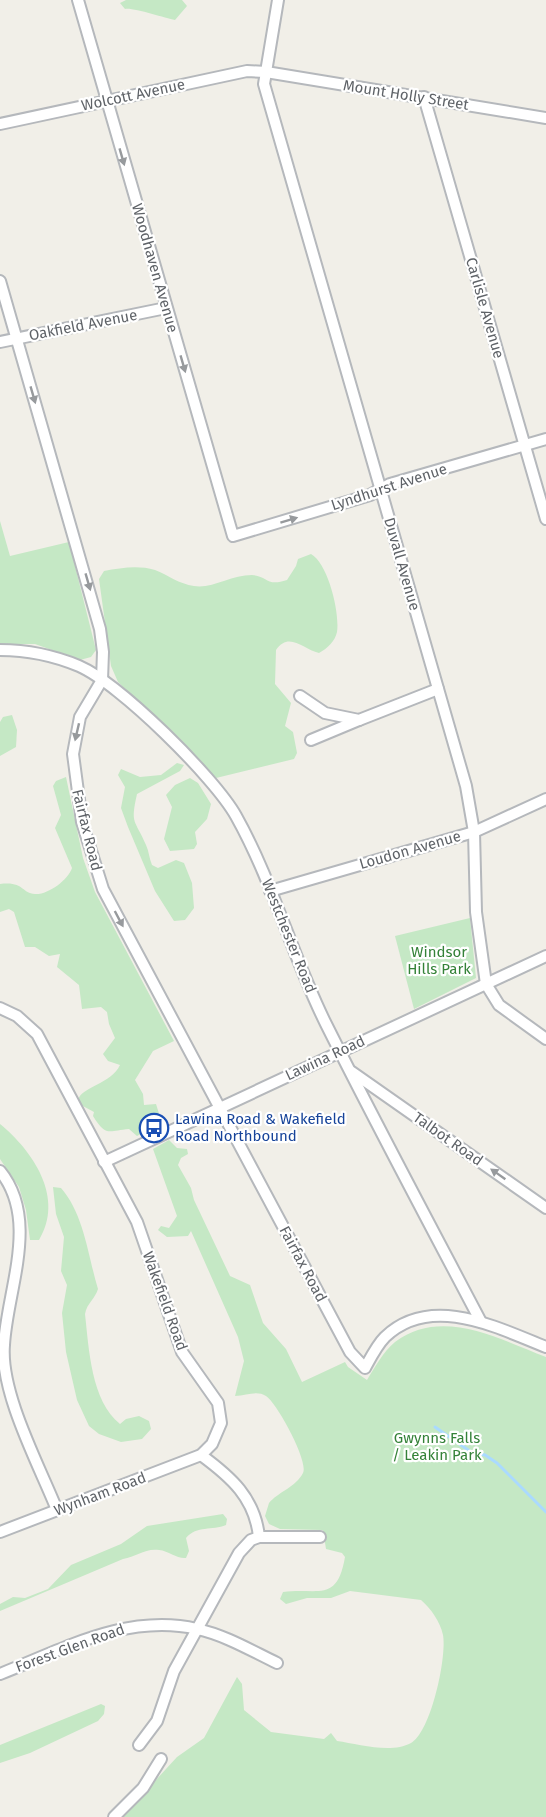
<svg xmlns="http://www.w3.org/2000/svg" width="546" height="1817" font-family="'Fira Sans',sans-serif">
  <rect width="100%" height="100%" fill="#f1efe8"/>
  <g fill="#c5e8c5">
    <path d="M126,0H182L187,6L175,20C165,18 132,7 125,9L120,3Z"/>
    <path d="M0,521L10,556L69,542L96,650L91,657L80,660L35,644H0Z"/>
    <path d="M311,554C328,563 340,613 337,632C335,641 328,648 319,653C303,649 289,631 276,650L275,684L291,703L285,726L293,732L297,753L294,759L216,778L118,682L111,666L99,579L104,571C121,568 138,565 155,570C168,575 179,584 194,586C212,589 231,575 252,575C268,576 266,587 287,580L296,566L298,559Z"/>
    <path d="M12,715L17,730L16,747L0,756V722L3,717Z"/>
    <path d="M177,763L184,765L180,771L137,794C130,825 135,819 146,845C149,851 149,858 152,865L158,868L176,860L184,863L192,883L194,908L185,920L174,921L155,891L128,827L121,808L125,787L118,775L121,769L140,777L161,775Z"/>
    <path d="M66,777L83,858L95,892L174,1041L153,1051L135,1080L143,1094L144,1105L156,1104L162,1123L137,1136L129,1129C108,1131 106,1137 93,1116L94,1112L81,1105L78,1100C81,1087 111,1084 120,1065L108,1061L103,1054L115,1038L109,1024L107,1012L101,1007L82,1009L79,985L57,967L60,954L49,956L35,947H25L14,912L9,909L0,912V884C24,881 21,893 35,894C48,895 68,880 72,868L55,828L61,815L53,786L56,781Z"/>
    <path d="M190,778L198,783L211,804L207,819L195,832L197,844L194,849L170,851L164,839L172,807L166,795L175,785Z"/>
    <path d="M470,918L476,978L414,1009L395,936Z"/>
    <path d="M0,1124C33,1151 65,1198 39,1240H30L26,1210L19,1187L0,1159Z"/>
    <path d="M169,1140L177,1148L187,1149L188,1154L181,1158L178,1165L191,1188L194,1200L230,1276L250,1285L263,1323L286,1349L302,1382L345,1362L348,1367L367,1380C375,1367 383,1352 395,1342C442,1307 499,1339 546,1357V1817H122L177,1757L204,1738L237,1677L242,1684L244,1710L271,1732L324,1739L331,1733L337,1741C358,1744 391,1754 411,1743C431,1732 447,1657 443,1635C440,1621 431,1609 421,1600L350,1591L331,1598H307L286,1604L280,1599L283,1592C317,1587 337,1604 345,1557L342,1553L326,1549L323,1530L280,1529L269,1524L265,1516L269,1503C278,1492 296,1487 303,1473C309,1462 277,1403 266,1396C256,1390 247,1396 235,1396L244,1361L238,1337L191,1231L188,1236L167,1237L158,1230L161,1226L169,1228L177,1216L153,1149Z"/>
    <path d="M53,1187L61,1188C84,1214 88,1256 98,1289C95,1299 87,1303 85,1314C89,1349 91,1401 120,1424L126,1419L139,1416L149,1421L151,1429L142,1439L121,1442L99,1434L89,1426L77,1400L66,1352L62,1313L67,1285L61,1271L64,1237L56,1214Z"/>
    <path d="M223,1514L227,1519L226,1525C212,1531 197,1525 186,1538L189,1551L186,1558C177,1559 169,1551 159,1550C145,1548 136,1557 123,1559L0,1611V1604L13,1597L25,1598L48,1589L71,1565L121,1544L147,1526Z"/>
    <path d="M101,1704L105,1706L104,1714L98,1721L30,1753L0,1763V1745Z"/>
  </g>
  <g fill="none" stroke-linecap="round" stroke-linejoin="round">
    <path stroke="#aadaff" stroke-width="3" d="M435,1427L471,1452L485,1455L497,1463L546,1512"/>
    <g stroke="#b5b8bc" stroke-width="14">
      <g id="minor">
        <path d="M78,0L233,536L370,495L390,484L546,439"/>
        <path d="M278,0L264,84L466,786L474,832L476,912L486,984L499,1005L546,1039"/>
        <path d="M424,97L546,519"/>
        <path d="M0,124L247,71L266,72L546,118"/>
        <path d="M0,281L100,629L103,652L102,680L80,717L73,754L82,822L103,889L350,1352L365,1368C371,1357 377,1345 385,1337C431,1293 498,1328 546,1347"/>
        <path d="M0,342L166,308"/>
        <path d="M0,650C27,650 55,656 79,666C120,684 214,777 236,816C273,882 292,956 326,1024C376,1124 429,1223 481,1322"/>
        <path d="M300,696L325,713L359,720L438,689"/>
        <path d="M311,740L359,720"/>
        <path d="M270,891L474,832L546,799"/>
        <path d="M0,1008L17,1016L37,1034L137,1222L182,1352L218,1403L221,1423L212,1444L201,1455L0,1532"/>
        <path d="M352,1072L546,1208"/>
        <path d="M104,1162L546,956"/>
        <path d="M0,1171C40,1220 7,1290 4,1345C0,1393 39,1465 57,1510"/>
        <path d="M259,1537H320"/>
        <path d="M0,1674C64,1649 127,1613 197,1629C225,1635 252,1651 277,1663"/>
        <path d="M139,1745L157,1721L174,1671L239,1553L251,1540L259,1537C255,1498 231,1477 201,1455"/>
        <path d="M114,1817L143,1788L161,1759"/>
      </g>
    </g>
    <use href="#minor" stroke="#fff" stroke-width="10"/>
  </g>
  <defs><path id="oneway-solid" d="M-6-.8H1V-3.2L6.5 0L1 3.2V.8H-6Z" transform="scale(1.5)"/></defs>
  <g fill="#979a9d">
    <use href="#oneway-solid" transform="translate(122 157) rotate(74)"/>
    <use href="#oneway-solid" transform="translate(183 364) rotate(74)"/>
    <use href="#oneway-solid" transform="translate(33 395) rotate(74)"/>
    <use href="#oneway-solid" transform="translate(289 520) rotate(-17)"/>
    <use href="#oneway-solid" transform="translate(88 582) rotate(74)"/>
    <use href="#oneway-solid" transform="translate(77 732) rotate(103)"/>
    <use href="#oneway-solid" transform="translate(119 919) rotate(62)"/>
    <use href="#oneway-solid" transform="translate(498 1174) rotate(-145)"/>
  </g>
  <defs>
    <g id="bus-ring" transform="scale(1.5)"><circle r="9.5" fill="#fff" stroke="#1a4fb4" stroke-width="1.5"/><path d="M-5-6H5V4H4V6H2V4H-2V6H-4V4H-5ZM-3.5-4V0h7V-4ZM-3.5 1.2v1.5H-2V1.2ZM2 1.2v1.5H3.5V1.2Z" fill="#1a4fb4"/></g>
  </defs>
  <g fill-rule="evenodd">
    <use href="#bus-ring" x="154" y="1128"/>
  </g>
  <g text-anchor="middle" stroke-width="4.5" stroke-linejoin="round" paint-order="stroke">
    <g font-size="15" fill="#5f6368" stroke="#fff">
      <text transform="translate(133 95) rotate(-12)" y="5">Wolcott Avenue</text>
      <text transform="translate(406 95) rotate(9)" y="5">Mount Holly Street</text>
      <text transform="translate(155 268) rotate(74)" y="5">Woodhaven Avenue</text>
      <text transform="translate(485 308) rotate(74)" y="5">Carlisle Avenue</text>
      <text transform="translate(83 325) rotate(-11)" y="5">Oakfield Avenue</text>
      <text transform="translate(389 487) rotate(-18)" y="5">Lyndhurst Avenue</text>
      <text transform="translate(402 564) rotate(74)" y="5">Duvall Avenue</text>
      <text transform="translate(87 830) rotate(76)" y="5">Fairfax Road</text>
      <text transform="translate(410 850) rotate(-16)" y="5">Loudon Avenue</text>
      <text transform="translate(289 936) rotate(68)" y="5">Westchester Road</text>
      <text transform="translate(325 1058) rotate(-25)" y="5">Lawina Road</text>
      <text transform="translate(448 1139) rotate(35)" y="5">Talbot Road</text>
      <text transform="translate(303 1264) rotate(62)" y="5">Fairfax Road</text>
      <text transform="translate(165 1301) rotate(70)" y="5">Wakefield Road</text>
      <text transform="translate(100 1494) rotate(-21)" y="5">Wynham Road</text>
      <text transform="translate(70 1648) rotate(-20)" y="5">Forest Glen Road</text>
    </g>
    <g font-size="15" fill="#348238" stroke="#fff">
      <text x="439" y="957">Windsor<tspan x="439" dy="17">Hills Park</tspan></text>
      <text x="437" y="1443">Gwynns Falls<tspan x="437" dy="17">/ Leakin Park</tspan></text>
    </g>
    <g font-size="15" fill="#164399" stroke="#fff" text-anchor="start">
      <text x="175" y="1124">Lawina Road &amp; Wakefield<tspan x="175" dy="17">Road Northbound</tspan></text>
    </g>
  </g>
</svg>
